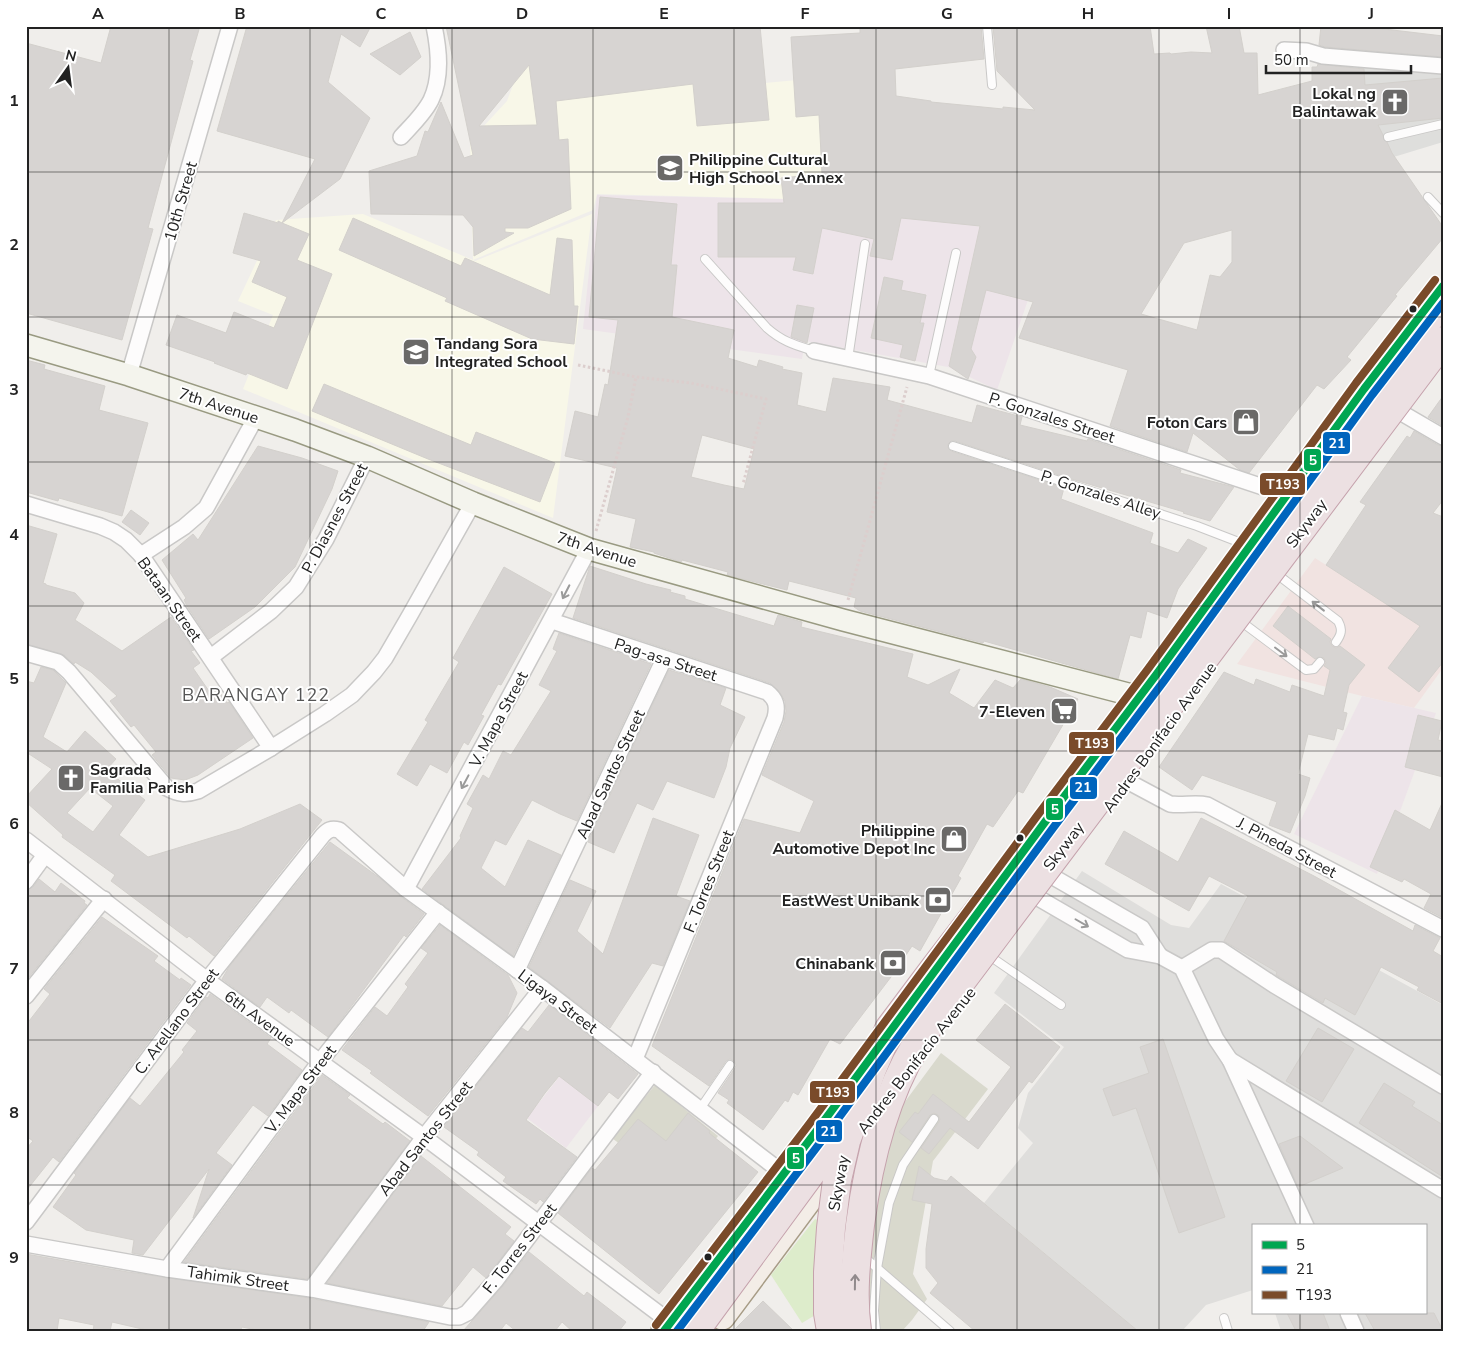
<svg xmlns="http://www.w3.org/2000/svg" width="1469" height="1357" font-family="'Nunito Sans',sans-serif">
  <rect width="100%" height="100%" fill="#f0eeeb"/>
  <path fill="#dfdedc" d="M1082,871L1171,925L1189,928L1221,884L1443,1005V1331H1281L1275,1313H1425V1226H1253V1290L1206,1305L1182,1331H1138L984,1203L1033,1143L1018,1128L1028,1093L1064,1047L994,993Z"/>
  <path fill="#f1e3e1" d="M1315,558L1443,640V668L1414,708L1362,696L1237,664Z"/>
  <g fill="#ede4e9">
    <path d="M597,195L832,200L1049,239L997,390L948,367L805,341L802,359L583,329Z"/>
    <path d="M1362,696L1436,713L1377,874L1294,834Z"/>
    <path d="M570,1063L608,1093L566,1148L527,1118Z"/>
  </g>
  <path fill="#f8f7e8" d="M521,64L731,86L862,74L832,200L597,194L593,210L473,260L475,261L592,214L553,518L243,389L273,315L238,301L276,220L363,214L473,260L470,141L507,101Z"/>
  <path fill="#dededc" d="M1340,67L1443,71V142L1351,170Z"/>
  <g fill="#d9d9cd">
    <path d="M941,1053L988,1089L933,1161L913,1274L927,1299L912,1320L902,1331H852L870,1149Z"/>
    <path d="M655,1085L718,1136L676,1188L612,1138Z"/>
  </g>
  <path fill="#ddeccb" d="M815,1219L818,1220C815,1252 814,1282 817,1314L802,1323L771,1275Z"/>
  <g fill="#d7d4d2" stroke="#d3d0cc" fill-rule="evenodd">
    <path d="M111,26H200L190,60L193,61L148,228L153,229L122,340L26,313V43L101,63Z"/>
    <path d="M247,26H371L360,47L341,34L328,82L370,118L340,179L282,223L309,234L297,260L332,274L287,389L247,373L246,375L214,363L215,362L166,345L177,315L226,333L234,312L274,328L287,297L252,282L261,261L233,253L244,213L278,223V221L282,223L315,159L217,131Z"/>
    <path d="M446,26H760L769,120L697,126L693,84L556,101L559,140L568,139L571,209L528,228H505V232L514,233L474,256L473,227L463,215L371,214L369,171L417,156L425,131L428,132L441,102L464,158L473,155ZM529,65L537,125L479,126Z"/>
    <path d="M860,26H981L984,59L895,69L896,96L931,101V102L1003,109V107L1035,110L997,71L993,26H1150L1154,54L1170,53L1171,54L1191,52L1212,53L1206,26H1239L1244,53H1257L1258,95L1312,81V67H1317L1318,64L1364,69L1365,85L1443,78V118L1378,125L1383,135L1384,140L1387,142L1392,153L1443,227V238L1395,295L1397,296L1347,357L1351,360L1324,389L1317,385L1249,473L1240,470L1193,433L1187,452L1110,426L1128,370L1019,338L1033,302L986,290L971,349L976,357L968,379L949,366L980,226L901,218L892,260L870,256L874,239L822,228L813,274L793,270L796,257H718V203H784L781,178L822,174L819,115L796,117L791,37L860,33ZM1232,230V262L1220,277L1210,275L1197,330L1141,314L1184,243Z"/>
    <path d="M1321,26H1359L1443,36V57L1325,47L1319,45Z"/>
    <path d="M410,32L421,57L400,75L370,54Z"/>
    <path d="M600,197L677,204L671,265H677L672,317L734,330L728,358L757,367L759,360L783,367L782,369L802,373L797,405L826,412L833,378L890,387L887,400L972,423L977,405L1022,417L1020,425L1087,441L1088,439L1181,470L1180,473L1234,487L1210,521L1183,513L1184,512L1068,478L955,441H951L948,444V448L951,451L1064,488L1061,499L1153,533L1150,543L1178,553L1188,539L1207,548L1178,589L1167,618L1147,611L1141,638L1130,635L1118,679L984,641L983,643L860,611L854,607L856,598L789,581L787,590L727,575L728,572L682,560L681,562L654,553V552L630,547L636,519L607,512L617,468L565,456L575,411L598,417L605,384L608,385L618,320L589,317ZM702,435L754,449L744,489L724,485L691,477Z"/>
    <path d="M353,218L461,266L465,258L550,295L557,238L572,240L574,306H578L574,344L532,339L445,301L447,298L339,250Z"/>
    <path d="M884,277L903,281L901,290L926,295L920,323H924L915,361L900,357L903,345L871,338Z"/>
    <path d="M797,305L814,308L807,343L791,337Z"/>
    <path d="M26,360L45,365L44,369L105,386L99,410L148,423L122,516L59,498L58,501L26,492Z"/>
    <path d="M324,384L471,445L476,432L555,463L540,502L428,459L312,411Z"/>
    <path d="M1443,396V426L1428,417Z"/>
    <path d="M1414,431L1438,445L1443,446V500L1433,513L1443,517V662L1419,692L1388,668L1420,626L1326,565L1366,505L1360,502L1407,436L1410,438Z"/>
    <path d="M258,446L302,458L338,471L332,489L295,567L255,607L209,639L187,606L184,600L186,598L162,560L193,534L198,540Z"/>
    <path d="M131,510L149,523L140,535L122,522Z"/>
    <path d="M26,525L57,534L43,583L46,584V585L75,593L84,603L75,620L122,651L171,617L194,650L191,651L200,663L193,668L211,694L218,690L227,703L229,702L253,738L198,775L185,780L171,778L152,755L156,752L134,725L131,727L110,701L117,696L91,672L75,662L74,664L64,655L26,644Z"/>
    <path d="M590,566L646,584L671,590L670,592L685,596V599L774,626L778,615L802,622L801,627L913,654L907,677L928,685L960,669L949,693L974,708L995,680L1013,688L1021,679L1050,687L1078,699L1023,793L1018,791L993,827L987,824L958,876L961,878L920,951L912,946L894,973L840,1044L830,1039L798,1095L793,1092L788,1102L785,1100L763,1130L727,1103L729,1100L718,1093L735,1068L736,1065L734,1061L730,1059L726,1061L709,1086L652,1046L744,819L800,833L814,801L762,775L784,722L786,711L785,701L779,691L770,683L573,618Z"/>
    <path d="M504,567L552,594L501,685L498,684L481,715L484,716L468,745L464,742L447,773L430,764L417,786L397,774L428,722L425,720L459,662L453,658Z"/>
    <path d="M1288,606L1331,639L1330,642L1332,646L1336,648L1340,646L1365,665L1349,685L1343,712L1347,713L1343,730L1337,728L1334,740L1308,734L1298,774L1310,778L1305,796L1290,833L1269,825L1277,802L1202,775L1192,790L1159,767L1224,672L1254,685L1256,679L1290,692L1292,685L1324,696L1330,670L1324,666L1326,663L1324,658L1319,657L1315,659L1273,626Z"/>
    <path d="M559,633L651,664L577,821L560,814L532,800L506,845L495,840L481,868L505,887L528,840L561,855L513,956L422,889L461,838L460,836L473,808L467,804L483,775L489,779L503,751L511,755L551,691L539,685L557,651L553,649Z"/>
    <path d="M41,667L53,670L66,683L43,737L67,752L85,731L116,759L106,770L145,800L119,835L148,857L240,829L300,804L322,820L214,956L189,936L187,938L111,881L115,875L62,837L63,835L26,802V797L52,769L26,752V681L34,683ZM90,788L113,806L93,832L67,813Z"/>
    <path d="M669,670L726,688L720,705L745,717L730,748L726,767L714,798L667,781L653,810L637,803L614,853L588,842Z"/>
    <path d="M1418,715L1442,721L1438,740L1443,741V777L1405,767Z"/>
    <path d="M1443,801V918L1424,908L1431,894L1404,879L1402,882L1370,867L1395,810L1430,830Z"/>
    <path d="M653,818L699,835L676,896L690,901L663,966L652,963L610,1028L529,967L570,880L596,891L577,931L603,954Z"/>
    <path d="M1201,818L1314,876L1413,931L1415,925L1440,938L1433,951L1443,957V1004L1417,990L1419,987L1381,967L1355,1015L1325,998L1323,1003L1276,975L1277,972L1224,941L1248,896L1209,876L1189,911L1105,864L1124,831L1178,862Z"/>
    <path d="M330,842L381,879L400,896L424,914L406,937L404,935L359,996L328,1037L291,1010L289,1013L267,997L260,1007L222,979L229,967Z"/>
    <path d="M39,879L55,892L61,883L85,901L84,903L87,905L29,977L26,975V890L33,887Z"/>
    <path d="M102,917L158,956L154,961L180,980L181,978L191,985L59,1162L53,1157L26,1191V1149L33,1141L26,1136V1025L50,994L44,989Z"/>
    <path d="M440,925L508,975L517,993L507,1017L428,1116L370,1073L372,1071L342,1050L375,1007L387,1016L408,987L405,984L428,953L421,948Z"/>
    <path d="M210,994L271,1038L267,1044L302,1070L268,1116L253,1105L216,1153L232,1165L193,1218L209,1169L143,1255L132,1253L134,1240L86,1230L53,1207L76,1175L74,1173L130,1098L140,1106L184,1052L182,1050L197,1031L187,1023L206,997L208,998Z"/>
    <path d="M1005,1004L1060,1047L1032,1083L1029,1081L978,1149L950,1128L929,1154L921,1148L939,1122L940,1119L938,1115L934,1113L930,1115L912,1142L899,1132L915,1112L918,1114L933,1094L969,1122L1011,1067L976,1040Z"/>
    <path d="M549,1005L638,1074L618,1099L609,1092L598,1106L559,1076L545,1093L526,1120L577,1157L543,1202L540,1199L536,1204L503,1181L506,1177L477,1155L479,1152L444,1127L522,1028L528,1032Z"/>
    <path d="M1318,1028L1354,1049L1322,1102L1286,1081Z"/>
    <path d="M1163,1039L1225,1217L1179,1233L1136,1108L1113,1116L1103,1089L1149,1073L1140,1047Z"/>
    <path d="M322,1075L350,1095L347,1098L383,1124L385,1122L410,1141L307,1279L184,1262Z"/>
    <path d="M1384,1083L1415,1102L1412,1106L1443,1125V1177L1359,1123Z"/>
    <path d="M688,1113L710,1131L709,1133L758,1172L659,1294L558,1213L592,1168L595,1170L638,1119L666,1141Z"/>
    <path d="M1300,1136L1343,1168L1298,1187L1279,1144Z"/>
    <path d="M421,1156L511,1227L505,1234L514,1241L486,1278L473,1267L442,1306L327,1283Z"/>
    <path d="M919,1166L934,1178L947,1181L951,1176L1138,1331H975L930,1293L938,1283L926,1268V1249L932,1204L912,1200Z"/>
    <path d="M529,1252L584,1296L587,1292L626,1322L619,1331H572L562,1322L555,1331H516L506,1323L500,1331H463L503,1286Z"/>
    <path d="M26,1254L128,1272L309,1298L429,1322L423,1331H262L242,1327L240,1331H151L112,1322L110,1331H93L94,1325L59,1318L57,1331H26Z"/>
    <path d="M763,1301L794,1331H733Z"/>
    <path d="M1287,1313H1323L1330,1331H1296Z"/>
    <path d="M1365,1313H1434L1443,1331H1375Z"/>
  </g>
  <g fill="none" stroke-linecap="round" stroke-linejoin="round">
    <g stroke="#c9c8c7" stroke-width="10">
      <g id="service">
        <path d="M987,26L992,85"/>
        <path d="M1388,137L1443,124"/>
        <path d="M1428,197L1443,213"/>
        <path d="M705,259L767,328C783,342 795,345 814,351"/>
        <path d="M848,359L865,244"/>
        <path d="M929,376L956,253"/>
        <path d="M953,446L1197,526L1249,546"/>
        <path d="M1278,575L1338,621C1343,630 1341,635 1336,642"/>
        <path d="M1243,623L1306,670L1314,669L1320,662"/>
        <path d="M994,959L1061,1005"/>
        <path d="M700,1109L730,1065"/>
        <path d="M862,1255L950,1331"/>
        <path d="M1224,1318L1228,1331"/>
        <path d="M876,1331L874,1311L877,1268L889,1203L903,1165L934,1119"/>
      </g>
    </g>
    <g stroke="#c9c8c7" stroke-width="18">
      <g id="minor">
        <path d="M1284,50L1306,51L1323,56L1443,66"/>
        <path d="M401,137C411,126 424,114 431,100C442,77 439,50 434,26"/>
        <path d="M814,351L929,376L1287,495"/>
        <path d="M129,375L230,26"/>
        <path d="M1388,405L1443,437"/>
        <path d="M26,504L100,526L114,532L126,540L141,555L271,748"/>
        <path d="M141,555L184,527L206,508L256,417"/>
        <path d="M552,621L767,692C776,699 778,706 775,718L635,1059"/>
        <path d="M26,653L58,662L69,672L167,788C178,794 186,795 198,791L271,748L325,714L352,695L374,672L385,658L410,615L473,503"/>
        <path d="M211,657L271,611L296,587L326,539L367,457"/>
        <path d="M1127,781L1170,804C1183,806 1195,802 1207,805L1443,929"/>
        <path d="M26,840L207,980L424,1137L670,1322"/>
        <path d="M1055,878L1142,928L1160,956"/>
        <path d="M26,881L45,855"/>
        <path d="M406,889L589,549"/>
        <path d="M1040,899L1128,950L1160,956L1182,968L1216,1039L1230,1060L1306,1226"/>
        <path d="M1182,968L1212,950H1221L1274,985L1443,1086"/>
        <path d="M517,970L664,659"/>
        <path d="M26,996L104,899"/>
        <path d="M1230,1060L1443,1190"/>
        <path d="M26,1222L207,980L323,835C328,830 331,828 339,830L406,889L542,988L784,1174"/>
        <path d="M26,1244L167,1269L311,1289L450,1317H459L467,1313L496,1280L653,1072"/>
        <path d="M167,1269L315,1068L438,912"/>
        <path d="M311,1289L424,1137L542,988"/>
        <path d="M1348,1313L1356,1331"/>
      </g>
    </g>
    <g stroke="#999a82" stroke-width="24">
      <path id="secondary" d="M26,345L129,375L295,430L367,457L473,503L589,549L843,620L1155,701"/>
    </g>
    <g stroke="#a79c86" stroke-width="28">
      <g id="primary">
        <path d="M722,1317L843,1154"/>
        <path d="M664,1331L873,1055"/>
      </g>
    </g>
    <g stroke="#dccecd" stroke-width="3" stroke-dasharray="2.5 2.5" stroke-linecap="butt">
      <path d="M578,365L636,377L691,383L766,399L743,484"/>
      <path d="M596,531L628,417L636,377"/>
      <path d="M848,600L907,387"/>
    </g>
    <use href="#service" stroke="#fdfcfc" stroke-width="8"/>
    <use href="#minor" stroke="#fdfcfc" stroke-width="15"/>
    <use href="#secondary" stroke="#f4f4ed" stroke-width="21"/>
    <use href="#primary" stroke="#f3ede7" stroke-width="25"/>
    <g stroke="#c5a2ac" stroke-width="30" stroke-linecap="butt">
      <g id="motorway-bridge">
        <path d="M695,1331L825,1154L837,1124"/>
        <path d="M831,1331L828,1313V1272L831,1228L837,1180L846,1141L872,1069L889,1029L937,965L1247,561L1443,300"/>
        <path d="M857,1331C852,1295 856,1260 860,1225C868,1164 884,1098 916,1045C929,1023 946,1003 960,983L1443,341"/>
      </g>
    </g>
    <use href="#motorway-bridge" stroke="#ece0e2" stroke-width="28"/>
    <g stroke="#fff" stroke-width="11">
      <path id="bus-1" d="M664,1331L818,1129L1045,822L1156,675L1364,389L1443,286"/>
    </g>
    <g stroke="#fff" stroke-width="11">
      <path id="bus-2" d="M677,1331L826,1135L1053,828L1164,681L1372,395L1443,303"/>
    </g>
    <g stroke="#fff" stroke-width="11">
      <path id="bus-3" d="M656,1325L810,1123L1037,816L1148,669L1356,383L1435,280"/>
    </g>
    <use href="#bus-1" stroke="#00a651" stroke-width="8"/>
    <use href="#bus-2" stroke="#0065bd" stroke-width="8"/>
    <use href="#bus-3" stroke="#7a4b2a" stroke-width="8"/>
  </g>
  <defs><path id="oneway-shaft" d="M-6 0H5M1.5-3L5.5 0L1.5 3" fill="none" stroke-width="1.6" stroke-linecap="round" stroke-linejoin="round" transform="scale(1.25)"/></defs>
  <g stroke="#9a9a9a">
    <use href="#oneway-shaft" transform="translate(566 592) rotate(117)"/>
    <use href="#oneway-shaft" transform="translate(1318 606) rotate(-142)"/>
    <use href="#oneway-shaft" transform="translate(1281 652) rotate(37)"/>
    <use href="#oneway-shaft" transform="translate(465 782) rotate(118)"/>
    <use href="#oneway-shaft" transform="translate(1082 923) rotate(30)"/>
  </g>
  <use stroke="#918a8c" href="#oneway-shaft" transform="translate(855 1282) rotate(-89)"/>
  <path fill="none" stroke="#222" stroke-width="1" stroke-opacity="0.55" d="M169,26V1331M310,26V1331M452,26V1331M593,26V1331M734,26V1331M876,26V1331M1017,26V1331M1159,26V1331M1300,26V1226M26,172H1443M26,317H1443M26,462H1443M26,606H1443M26,751H1443M26,896H1443M26,1040H1443M26,1185H1443M1300,1313V1331"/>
  <defs>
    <g id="church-square" transform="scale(1.4375)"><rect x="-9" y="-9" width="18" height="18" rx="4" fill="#6a6968" stroke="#fff"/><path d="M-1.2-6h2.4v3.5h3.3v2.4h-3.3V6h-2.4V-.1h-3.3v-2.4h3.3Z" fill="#fff"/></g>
    <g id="school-square" transform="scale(1.4375)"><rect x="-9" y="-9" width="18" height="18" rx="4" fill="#6a6968" stroke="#fff"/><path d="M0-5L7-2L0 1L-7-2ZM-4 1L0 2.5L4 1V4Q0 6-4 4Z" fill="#fff"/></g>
    <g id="shop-square" transform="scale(1.4375)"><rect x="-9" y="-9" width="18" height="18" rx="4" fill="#6a6968" stroke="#fff"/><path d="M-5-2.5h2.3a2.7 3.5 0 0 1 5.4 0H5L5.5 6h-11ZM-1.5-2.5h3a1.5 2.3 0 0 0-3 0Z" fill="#fff"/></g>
    <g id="supermarket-square" transform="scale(1.4375)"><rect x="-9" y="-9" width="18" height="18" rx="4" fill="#6a6968" stroke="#fff"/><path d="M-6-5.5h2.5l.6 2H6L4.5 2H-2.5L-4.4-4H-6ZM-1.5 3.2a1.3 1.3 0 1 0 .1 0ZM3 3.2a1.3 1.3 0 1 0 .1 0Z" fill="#fff"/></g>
    <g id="bank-square" transform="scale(1.4375)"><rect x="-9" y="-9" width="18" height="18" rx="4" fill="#6a6968" stroke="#fff"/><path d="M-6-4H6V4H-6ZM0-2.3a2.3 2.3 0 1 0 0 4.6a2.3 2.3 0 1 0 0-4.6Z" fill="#fff"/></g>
  </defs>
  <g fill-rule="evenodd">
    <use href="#church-square" x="1395" y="102"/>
    <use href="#school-square" x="670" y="168"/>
    <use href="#school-square" x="416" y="352"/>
    <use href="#shop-square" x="1246" y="422"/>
    <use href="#supermarket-square" x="1064" y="711"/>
    <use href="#church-square" x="71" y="778"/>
    <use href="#shop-square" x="954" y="839"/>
    <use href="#bank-square" x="938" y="900"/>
    <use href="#bank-square" x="893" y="963"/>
  </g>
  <g fill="#222" stroke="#fff" stroke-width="2">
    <circle cx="1413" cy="309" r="4.5"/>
    <circle cx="1020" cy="838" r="4.5"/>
    <circle cx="708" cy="1257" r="4.5"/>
  </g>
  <g text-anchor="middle" stroke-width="4" stroke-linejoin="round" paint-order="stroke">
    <g font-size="16" font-weight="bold" fill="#222" stroke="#fff" text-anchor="end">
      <text x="1376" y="99">Lokal ng<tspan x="1376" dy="18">Balintawak</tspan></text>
      <text x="689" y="165" text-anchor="start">Philippine Cultural<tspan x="689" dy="18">High School - Annex</tspan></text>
      <text x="435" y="349" text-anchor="start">Tandang Sora<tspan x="435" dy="18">Integrated School</tspan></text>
      <text x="1227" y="428">Foton Cars</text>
      <text x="1045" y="717">7-Eleven</text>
      <text x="90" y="775" text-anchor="start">Sagrada<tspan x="90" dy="18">Familia Parish</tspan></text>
      <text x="935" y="836">Philippine<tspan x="935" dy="18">Automotive Depot Inc</tspan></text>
      <text x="919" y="906">EastWest Unibank</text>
      <text x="874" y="969">Chinabank</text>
    </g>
    <g font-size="16" fill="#222" stroke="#fff">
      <text transform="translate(180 201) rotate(-74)" y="6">10th Street</text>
      <text transform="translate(219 405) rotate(18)" y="6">7th Avenue</text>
      <text transform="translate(1052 417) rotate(18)" y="6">P. Gonzales Street</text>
      <text transform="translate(1101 494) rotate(18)" y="6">P. Gonzales Alley</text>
      <text transform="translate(334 518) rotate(-62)" y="6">P. Diasnes Street</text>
      <text transform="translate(1306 523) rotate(-53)" y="6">Skyway</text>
      <text transform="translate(597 549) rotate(18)" y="6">7th Avenue</text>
      <text transform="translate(170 599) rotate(55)" y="6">Bataan Street</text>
      <text transform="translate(666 659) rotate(18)" y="6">Pag-asa Street</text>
      <text transform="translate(498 719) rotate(-62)" y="6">V. Mapa Street</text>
      <text transform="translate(1159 737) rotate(-54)" y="6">Andres Bonifacio Avenue</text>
      <text transform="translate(610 774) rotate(-65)" y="6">Abad Santos Street</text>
      <text transform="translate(1063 846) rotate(-53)" y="6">Skyway</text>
      <text transform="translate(1287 847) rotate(28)" y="6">J. Pineda Street</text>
      <text transform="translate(708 881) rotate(-68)" y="6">F. Torres Street</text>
      <text transform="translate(558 1001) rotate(37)" y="6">Ligaya Street</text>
      <text transform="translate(260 1018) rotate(36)" y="6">6th Avenue</text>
      <text transform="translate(176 1021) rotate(-53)" y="6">C. Arellano Street</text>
      <text transform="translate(916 1060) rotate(-52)" y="6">Andres Bonifacio Avenue</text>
      <text transform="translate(300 1089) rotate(-53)" y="6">V. Mapa Street</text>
      <text transform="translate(425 1138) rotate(-52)" y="6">Abad Santos Street</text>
      <text transform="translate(838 1183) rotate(-80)" y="6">Skyway</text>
      <text transform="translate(519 1248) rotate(-52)" y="6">F. Torres Street</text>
      <text transform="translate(238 1278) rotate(8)" y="6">Tahimik Street</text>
    </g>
    <g font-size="18" letter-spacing="1" fill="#555" stroke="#fff">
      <text x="256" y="701">BARANGAY 122</text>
    </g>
  </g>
  <g stroke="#fff" stroke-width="2">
    <rect x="1322" y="431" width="29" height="24" rx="5" fill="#0065bd"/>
    <rect x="1303" y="448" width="19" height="24" rx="5" fill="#00a651"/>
    <rect x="1259" y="472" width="47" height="24" rx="5" fill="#7a4b2a"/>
    <rect x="1068" y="731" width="47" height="24" rx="5" fill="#7a4b2a"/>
    <rect x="1069" y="776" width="29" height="24" rx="5" fill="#0065bd"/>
    <rect x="1045" y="797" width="19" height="24" rx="5" fill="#00a651"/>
    <rect x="809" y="1080" width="47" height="24" rx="5" fill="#7a4b2a"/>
    <rect x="815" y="1119" width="28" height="24" rx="5" fill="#0065bd"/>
    <rect x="786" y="1146" width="19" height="24" rx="5" fill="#00a651"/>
  </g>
  <g font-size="14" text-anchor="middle" font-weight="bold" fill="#fff">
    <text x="1337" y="448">21</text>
    <text x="1313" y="465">5</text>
    <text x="1283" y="489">T193</text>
    <text x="1092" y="748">T193</text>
    <text x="1083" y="792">21</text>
    <text x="1055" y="814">5</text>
    <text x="833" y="1097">T193</text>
    <text x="829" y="1136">21</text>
    <text x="796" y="1163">5</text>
  </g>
  <rect width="1469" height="1357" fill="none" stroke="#ffffff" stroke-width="55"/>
  <rect x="1252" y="1224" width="175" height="90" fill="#ffffff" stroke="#a7a7a7"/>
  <rect x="1262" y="1241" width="25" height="8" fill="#00a651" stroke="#a7a7a7"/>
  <text x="1296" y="1250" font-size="15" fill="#222222">5</text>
  <rect x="1262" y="1266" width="25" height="8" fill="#0065bd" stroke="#a7a7a7"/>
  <text x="1296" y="1274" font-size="15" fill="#222222">21</text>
  <rect x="1262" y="1291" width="25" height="8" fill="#7a4b2a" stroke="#a7a7a7"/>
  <text x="1296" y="1300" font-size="15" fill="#222222">T193</text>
  <g transform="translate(68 68) rotate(14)" stroke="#ffffff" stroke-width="4" paint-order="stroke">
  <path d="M0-4L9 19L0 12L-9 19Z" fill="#222222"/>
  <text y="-8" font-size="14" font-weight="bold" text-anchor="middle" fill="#222222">N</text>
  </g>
  <path d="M1266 65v8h145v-8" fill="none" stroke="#222222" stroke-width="2.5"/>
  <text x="1274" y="65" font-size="15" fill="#222222" stroke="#ffffff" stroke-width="4" paint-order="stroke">50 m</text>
  <rect x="28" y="28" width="1414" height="1302" fill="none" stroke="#222" stroke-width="2"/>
  <g font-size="16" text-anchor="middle" font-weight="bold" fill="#222">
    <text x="98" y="19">A</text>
    <text x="240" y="19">B</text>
    <text x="381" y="19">C</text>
    <text x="522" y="19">D</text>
    <text x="664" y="19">E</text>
    <text x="805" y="19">F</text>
    <text x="947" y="19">G</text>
    <text x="1088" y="19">H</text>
    <text x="1229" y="19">I</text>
    <text x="1371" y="19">J</text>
    <text x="14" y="106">1</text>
    <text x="14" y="250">2</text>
    <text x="14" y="395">3</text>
    <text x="14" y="540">4</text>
    <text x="14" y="684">5</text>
    <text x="14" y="829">6</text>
    <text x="14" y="974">7</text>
    <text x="14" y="1118">8</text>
    <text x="14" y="1263">9</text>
  </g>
</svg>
